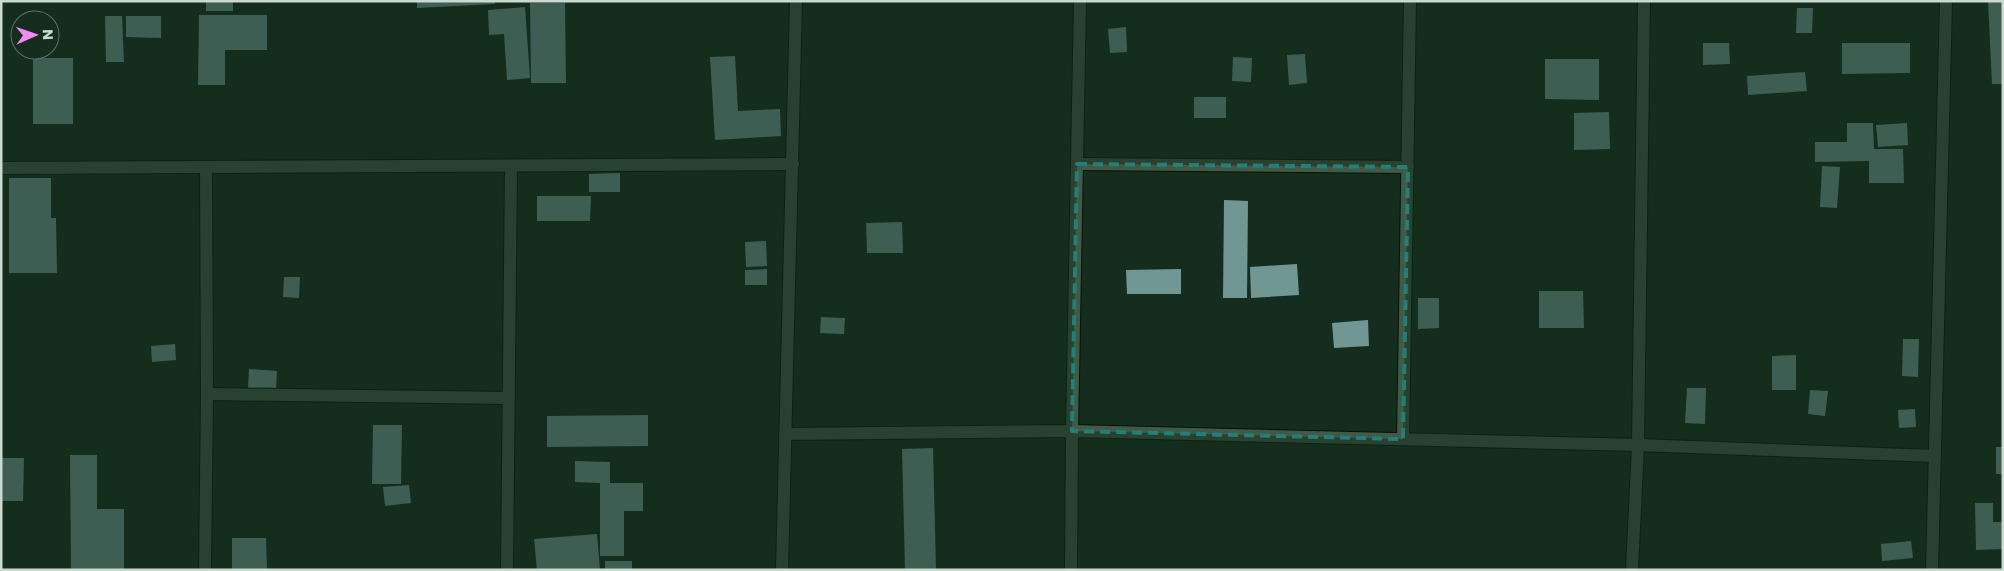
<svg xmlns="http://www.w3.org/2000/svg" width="2004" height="571" font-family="Poppins,sans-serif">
  <rect width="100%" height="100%" fill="#142d1e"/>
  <g fill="#719794">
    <rect x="206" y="1" width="27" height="10"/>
    <path d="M417,1H495V4L417,8Z"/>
    <path d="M1988,1H2003V84H1992Z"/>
    <path d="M530,3H565L566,83H531Z"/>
    <path d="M525,7L530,78L507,80L504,34L489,35L488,10Z"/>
    <path d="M1797,8H1813L1812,33H1796Z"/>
    <path d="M199,15H267V50H225V85H198Z"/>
    <path d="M105,16H122L124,62H106Z"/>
    <path d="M126,16H161V38L126,37Z"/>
    <path d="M1126,27L1127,52L1110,53L1108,29Z"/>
    <path d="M1703,43H1729L1730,64L1703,65Z"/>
    <path d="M1842,43H1910V73L1842,74Z"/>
    <path d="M1305,54L1307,83L1289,85L1287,55Z"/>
    <path d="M735,56L738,111L780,109L781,136L715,140L710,57Z"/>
    <path d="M1233,57L1252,58L1251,82L1232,81Z"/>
    <rect x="33" y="58" width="40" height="66"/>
    <path d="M1545,59H1599V100L1545,99Z"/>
    <path d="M1805,72L1807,91L1748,95L1747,76Z"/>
    <rect x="1194" y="97" width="32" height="21"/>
    <path d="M1609,112L1610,149L1574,150V113Z"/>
    <path d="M1847,123H1873L1874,149H1903L1904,183H1869V161L1815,162V142H1847Z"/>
    <path d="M1907,123L1908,145L1878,147L1876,125Z"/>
    <path d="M1822,166L1840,167L1837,208L1820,207Z"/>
    <path d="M620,173V192H589V174Z"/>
    <path d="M9,178H51V218H56L57,273H9Z"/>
    <path d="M537,196H591L590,221H537Z"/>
    <path d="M1224,200L1248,201L1247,298H1223Z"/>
    <path d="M902,222L903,253H867L866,223Z"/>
    <path d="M766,241L767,266L746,267L745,242Z"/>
    <path d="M1297,264L1299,295L1251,298L1250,267Z"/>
    <path d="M767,269V285H745V270Z"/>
    <path d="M1181,269V294H1127L1126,270Z"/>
    <path d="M284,277H300L299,298L283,297Z"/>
    <path d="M1539,291H1583L1584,328H1539Z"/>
    <path d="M1418,298H1439V328L1418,329Z"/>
    <path d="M821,317L845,318L844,334L820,333Z"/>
    <path d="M1368,320L1369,346L1334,348L1332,323Z"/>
    <path d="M1903,339H1919L1918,377L1902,376Z"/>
    <path d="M175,344L176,360L152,362L151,346Z"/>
    <path d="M1796,355V390H1772V356Z"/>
    <path d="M249,369L277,371L276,390L248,388Z"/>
    <path d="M1687,388H1706L1705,424L1685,423Z"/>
    <path d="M1810,390L1828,391L1825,416L1808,414Z"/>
    <path d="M1915,409L1916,427L1899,428L1898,410Z"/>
    <path d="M648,415V446L547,447V416Z"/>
    <path d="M373,425H402L401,484H372Z"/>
    <rect x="1996" y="447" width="7" height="27"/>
    <path d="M933,448L936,570H905L902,449Z"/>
    <path d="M70,455H97V509H124V570H71Z"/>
    <path d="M1,458H24L23,501H1Z"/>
    <path d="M575,461L610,462V483H643V511H624V556H600V483L575,482Z"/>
    <path d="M409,485L411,503L385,506L383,487Z"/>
    <path d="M1975,503H1993V522H2003V549L1976,550Z"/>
    <path d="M597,534L600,570H537L534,539Z"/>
    <path d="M232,538H266L267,570H232Z"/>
    <path d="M1911,541L1913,558L1882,561L1881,544Z"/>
    <rect x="605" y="561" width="27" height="9"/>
  </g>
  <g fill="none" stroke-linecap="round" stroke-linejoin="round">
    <g stroke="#001508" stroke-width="14">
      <g id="minor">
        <path d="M1077,164L1408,167"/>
        <path d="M1,168L793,164"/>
        <path d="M207,394L509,398"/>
        <path d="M785,434L1072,431L1638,445L1935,456"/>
        <path d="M1403,439L1410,1"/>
        <path d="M205,570L207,394L206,167"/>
        <path d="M507,570L511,166"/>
        <path d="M782,570L796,1"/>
        <path d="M1071,570L1072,431L1080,1"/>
        <path d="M1632,570L1638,445L1644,1"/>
        <path d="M1932,570L1946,1"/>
      </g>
    </g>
    <use href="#minor" stroke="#405a49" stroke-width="12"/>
  </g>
  <path d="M0 0H2004V571H0ZM1077,164L1408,167L1403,439L1072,431Z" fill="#142d1e" fill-opacity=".55" fill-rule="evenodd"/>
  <path fill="none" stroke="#228078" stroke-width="4" stroke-dasharray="10 6" stroke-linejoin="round" d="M1077,164L1408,167L1403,439L1072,431Z"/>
  <rect width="2004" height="571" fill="none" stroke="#cbdad0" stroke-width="5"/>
  <g transform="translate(35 35) rotate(88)"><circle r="24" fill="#142d1e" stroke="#5d7265"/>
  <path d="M0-4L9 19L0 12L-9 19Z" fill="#f18af4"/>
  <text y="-8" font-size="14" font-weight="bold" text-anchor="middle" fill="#cbdad0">N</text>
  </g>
</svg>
